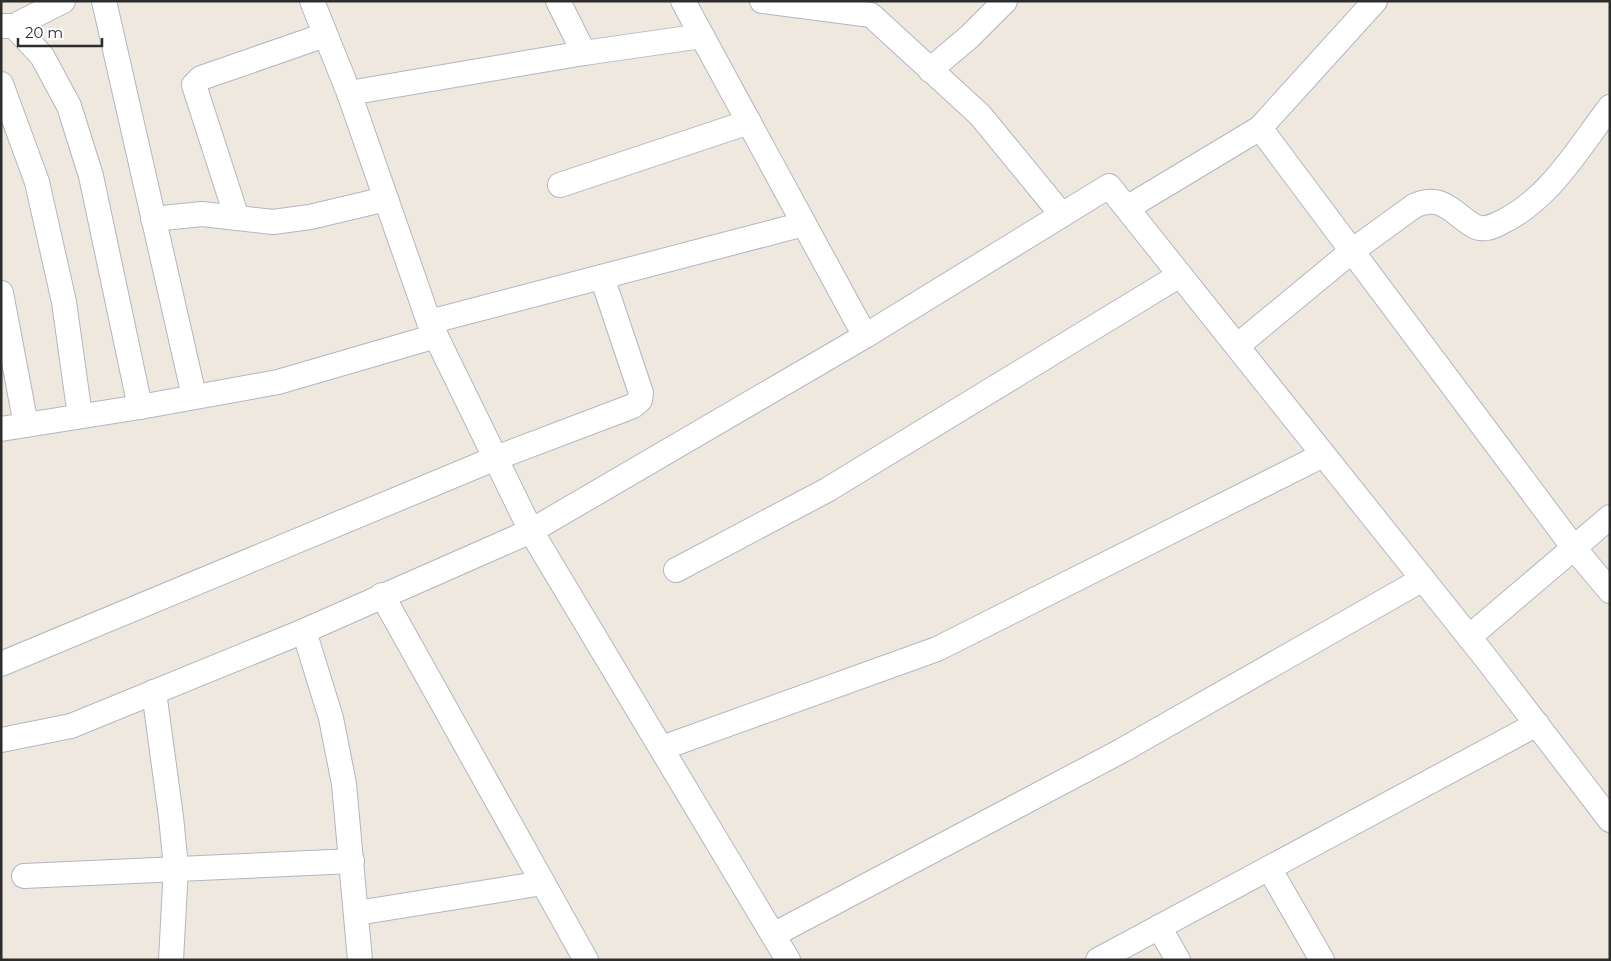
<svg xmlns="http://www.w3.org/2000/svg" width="1611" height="961" font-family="Montserrat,sans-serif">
  <rect width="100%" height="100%" fill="#efe8df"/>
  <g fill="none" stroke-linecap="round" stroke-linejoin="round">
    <g stroke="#b3b6c1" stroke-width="26">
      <g id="minor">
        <path d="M104,1L194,396"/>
        <path d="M312,1L349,93L429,322L531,531L788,960"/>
        <path d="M558,1L584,53"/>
        <path d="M683,1L865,336"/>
        <path d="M762,1L871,15L980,115L1062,215"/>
        <path d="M1,26H14L63,1"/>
        <path d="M14,26L42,56L69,106L91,176L140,407"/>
        <path d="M930,70L969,37L1005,1"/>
        <path d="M1,84L37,182L64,302L80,416"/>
        <path d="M349,93L584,53L702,36"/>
        <path d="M1260,128L1574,548L1610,591"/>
        <path d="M560,185L749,122"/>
        <path d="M1127,208L1260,128L1375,1"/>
        <path d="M237,218L194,85L201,78L325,35"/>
        <path d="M153,219L202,214L273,222L310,217L386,199"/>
        <path d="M1,293L26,425"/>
        <path d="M429,322L804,224"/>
        <path d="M1237,346L1352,251L1414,206C1443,193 1452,213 1474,226C1483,231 1492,227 1500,223C1549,200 1578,149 1610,107"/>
        <path d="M1,429L140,407L278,382L436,336"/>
        <path d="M676,570L827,490L1180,275"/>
        <path d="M382,595L586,960"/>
        <path d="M304,631L331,718L344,784L360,960"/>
        <path d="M1469,637L1610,517"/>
        <path d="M1,664L496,458L633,406L640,400L641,393L602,277"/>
        <path d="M154,692L171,817L176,867L171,960"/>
        <path d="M1,740L71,726L304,631L531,531L865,336L1109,186L1485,657L1610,820"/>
        <path d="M662,748L937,649L1323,455"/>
        <path d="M1269,868L1322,960"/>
        <path d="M24,876L352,861"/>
        <path d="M357,913L543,883"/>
        <path d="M1159,927L1178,960"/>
        <path d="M773,935L1121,751L1423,579"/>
        <path d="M1098,960L1537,724"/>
      </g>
    </g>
    <use href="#minor" stroke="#fff" stroke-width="24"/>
  </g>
  <rect width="1611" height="961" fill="none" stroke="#2d2d2d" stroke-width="5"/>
  <path d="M18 38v8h84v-8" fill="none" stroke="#2d2d2d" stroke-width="2.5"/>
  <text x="25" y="38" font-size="15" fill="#2d2d2d" stroke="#ffffff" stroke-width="4" paint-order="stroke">20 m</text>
</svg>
